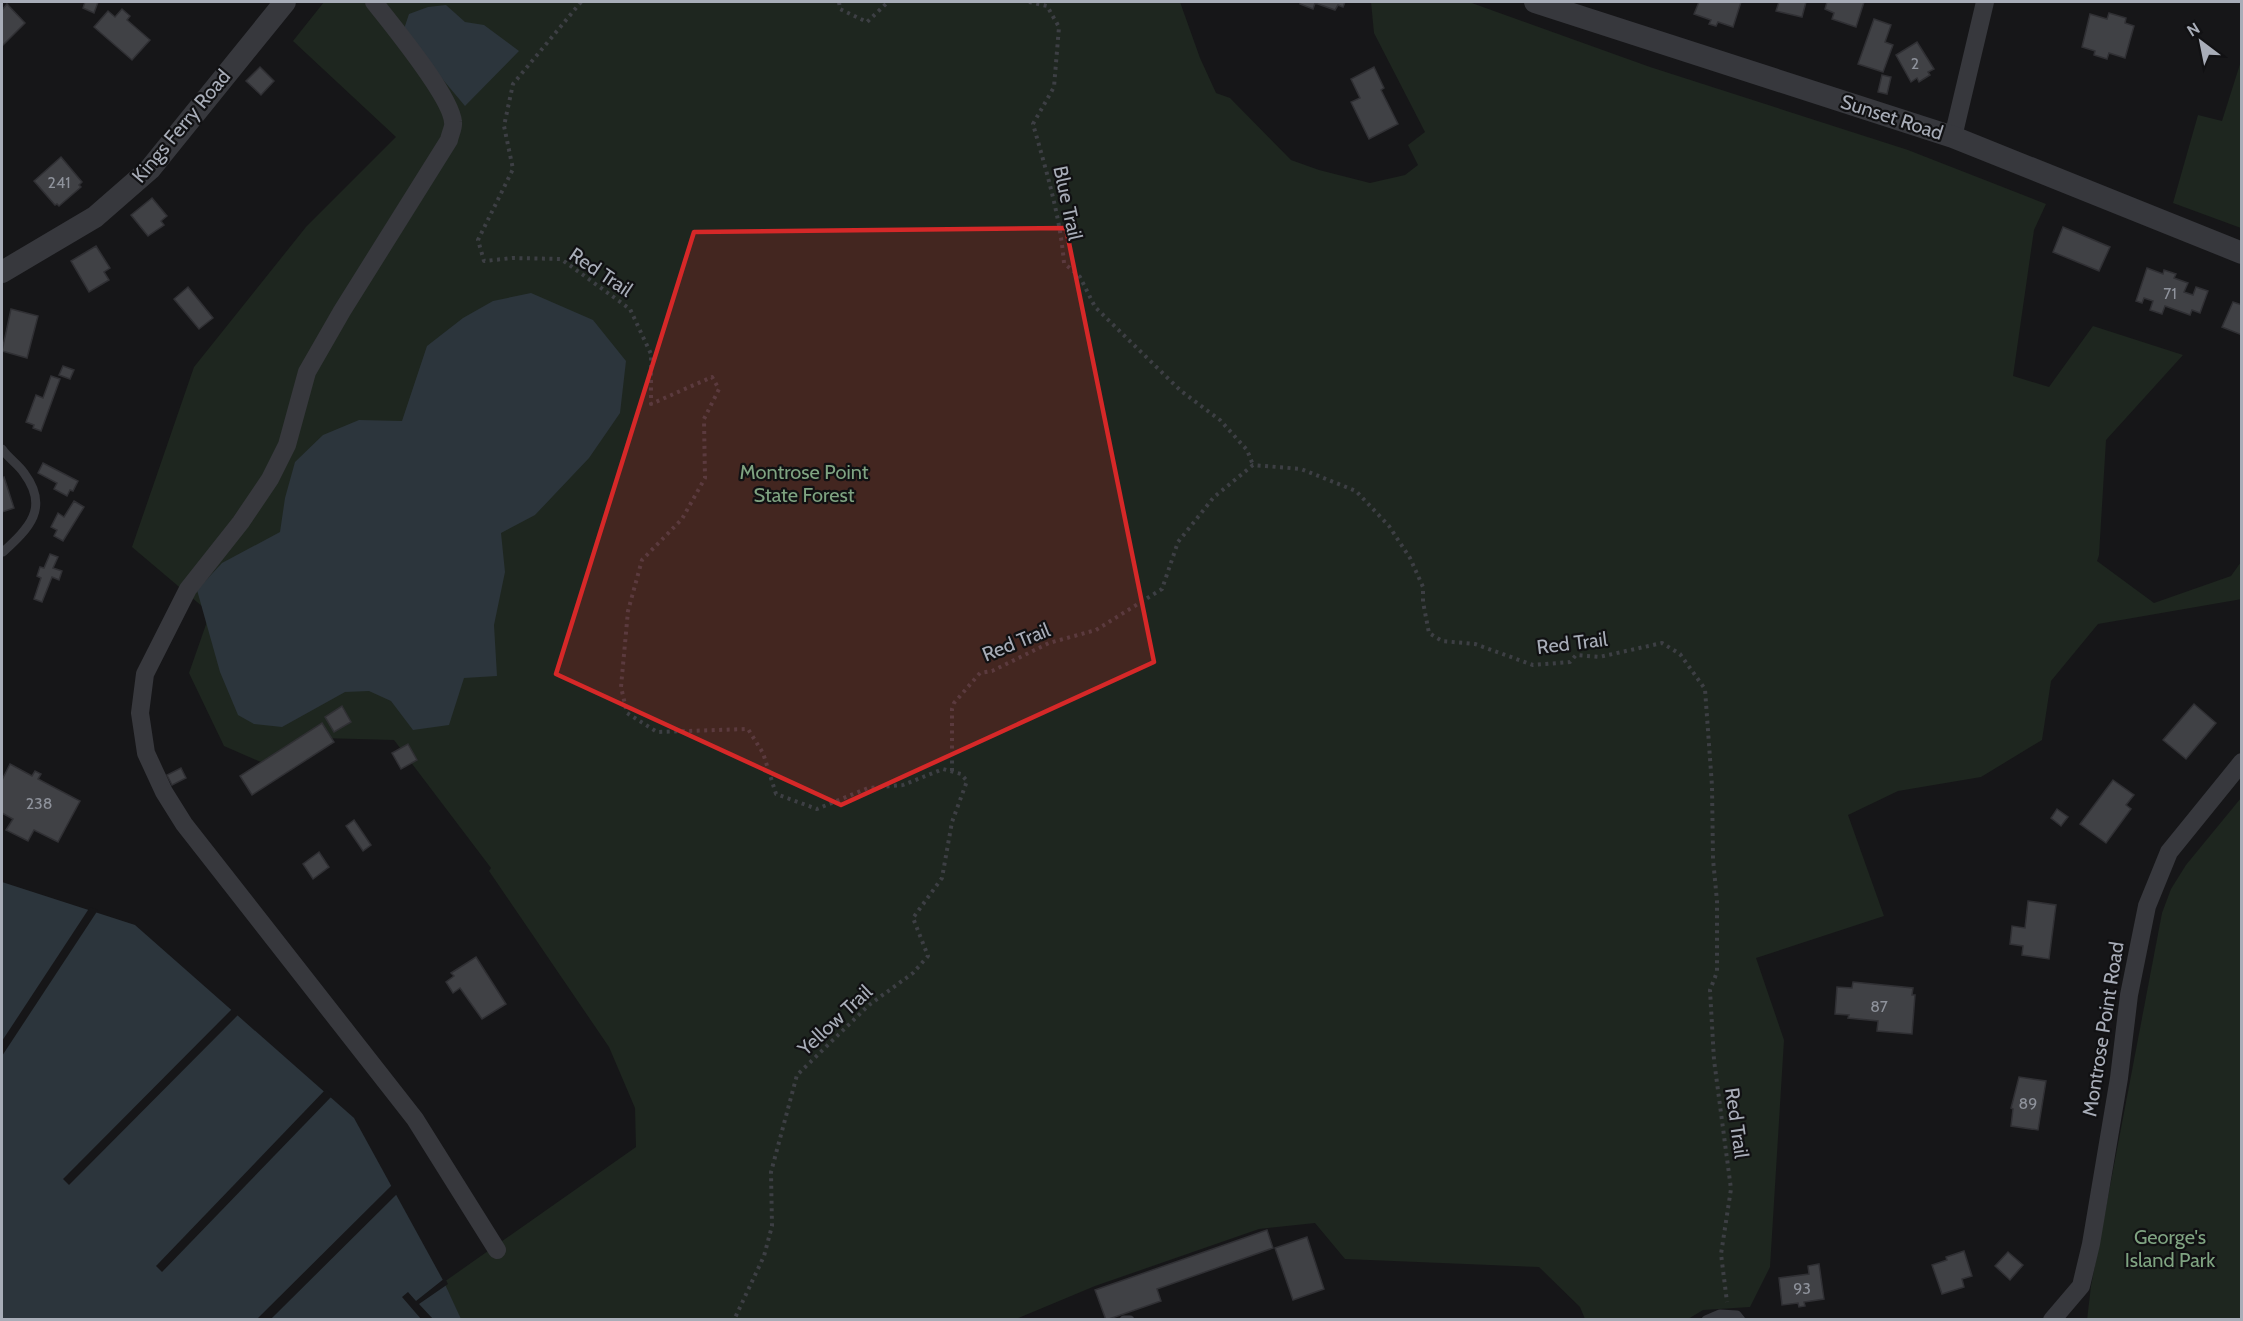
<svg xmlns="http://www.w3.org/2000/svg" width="2243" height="1321" font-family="Cabin,sans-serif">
  <rect width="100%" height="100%" fill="#161618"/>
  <g fill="#1e261f">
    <path d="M324,2H1180L1200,58L1216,93L1230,98L1291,160L1319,170L1370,183L1405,175L1418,165L1408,145L1425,132L1374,33L1371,2H1469L1650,67L1908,150L2046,204L2034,230L2013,376L2049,387L2093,326L2183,355L2106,440L2099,555L2097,561L2154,603L2231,576L2241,562L2242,599L2098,624L2051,681L2042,740L1981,777L1898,791L1848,815L1884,916L1756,958L1784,1040L1770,1267L1750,1307L1703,1310L1688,1319H1585L1580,1307L1539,1267L1345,1259L1315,1223L1259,1229L1095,1286L1016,1319L458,1320L460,1318L444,1282L636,1147L635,1108L609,1047L489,871L491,868L394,740L321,738L270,766L224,746L189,673L210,613L132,547L194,367L306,227L396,137L293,41Z"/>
    <path d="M2241,61V228L2173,203L2198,115L2222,121Z"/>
    <path d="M2241,798V1319L2087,1320L2091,1286L2162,913L2171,889L2186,865Z"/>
  </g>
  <g fill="#2c353c">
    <path d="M446,5L465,22L484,25L519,51L465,106L403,32L409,14L428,7Z"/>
    <path d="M531,293L593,320L626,361L620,413L589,458L535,515L501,533L505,572L494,625L497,676L464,678L449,725L413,730L391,701L369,691L345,692L282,727L254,724L238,715L220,672L197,590L222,563L280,532L285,498L295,462L323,435L359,420L402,421L427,346L463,318L493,301Z"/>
    <path d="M2,882L135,925L354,1118L444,1282L461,1319H2Z"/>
  </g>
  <g fill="#161618">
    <path d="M90,907L98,910L2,1056V1041Z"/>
    <path d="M233,1008L240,1013L69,1185L63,1179Z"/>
    <path d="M326,1089L333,1095L162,1272L156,1266Z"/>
    <path d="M393,1184L398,1193L271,1319H257Z"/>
    <path d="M445,1278L448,1284L419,1304L433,1319H421L402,1297L408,1292L416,1301Z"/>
  </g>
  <g fill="#404145" stroke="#303034" stroke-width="1.5">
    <path d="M85,2H98L94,13L83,8Z"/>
    <path d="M1300,2H1345L1343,7L1338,5L1335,10L1315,3L1313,9L1300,4Z"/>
    <path d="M1699,2H1741L1733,27L1718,22L1716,26L1709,24L1711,20L1694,14Z"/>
    <path d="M1779,2H1806L1802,17L1776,11Z"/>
    <path d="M1827,2H1864L1856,27L1832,19L1834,13L1825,9Z"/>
    <path d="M7,4L25,23L2,46V10Z"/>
    <path d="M122,9L130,16L127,20L150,40L132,60L94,27L108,11L115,17Z"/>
    <path d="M2109,13L2126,18L2125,23L2134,26L2125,58L2109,53L2107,59L2094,55L2095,51L2082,47L2090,14L2107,19Z"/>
    <path d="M1874,19L1891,25L1885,42L1893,45L1883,72L1858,64Z"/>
    <path d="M1917,42L1934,69L1928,72L1930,75L1919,82L1917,78L1911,82L1896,55Z"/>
    <path d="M260,67L274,81L261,95L246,81Z"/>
    <path d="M1374,67L1384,88L1381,90L1398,124L1369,139L1351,102L1360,98L1351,79Z"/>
    <path d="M1882,75L1891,77L1887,94L1878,92Z"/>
    <path d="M61,157L82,182L79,185L81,187L59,206L57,204L55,205L34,181Z"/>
    <path d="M152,198L167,216L161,221L164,225L148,236L131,215Z"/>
    <path d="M2063,227L2110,247L2099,271L2053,252Z"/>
    <path d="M96,246L110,268L104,272L109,280L89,292L71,261Z"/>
    <path d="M2147,268L2163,274L2164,270L2176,274L2174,278L2188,283L2184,292L2193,295L2196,287L2208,291L2200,313L2192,310L2190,315L2165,306L2162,314L2150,310L2153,301L2144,298L2142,303L2136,301Z"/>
    <path d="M188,287L213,318L199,329L174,299Z"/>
    <path d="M2233,302L2242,305V335L2222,327Z"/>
    <path d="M11,309L38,316L27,358L2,351Z"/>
    <path d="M63,366L74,370L70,379L59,375Z"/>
    <path d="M51,376L60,379L41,431L33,428L34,425L26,422L36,395L43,398Z"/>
    <path d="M43,463L78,481L73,491L70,490L67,496L54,489L57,483L38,473Z"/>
    <path d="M4,477L14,508L2,512V478Z"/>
    <path d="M74,501L84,507L63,541L54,536L57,530L51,527L58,513L64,517Z"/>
    <path d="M50,554L58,557L53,568L62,571L59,580L52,577L42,602L34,599L41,578L37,576L40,567L44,568Z"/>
    <path d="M2194,704L2216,723L2186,759L2163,740Z"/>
    <path d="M342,706L351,722L334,732L325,717Z"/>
    <path d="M322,723L334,742L252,795L240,776Z"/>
    <path d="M408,744L417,760L401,769L392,753Z"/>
    <path d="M10,764L32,776L35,771L41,774L38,779L80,801L58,842L34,830L28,841L6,830L13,819L2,813V780Z"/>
    <path d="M181,768L186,778L172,785L167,775Z"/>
    <path d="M2113,780L2134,795L2126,805L2131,809L2106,843L2080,824Z"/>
    <path d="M2057,809L2068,817L2061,826L2051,818Z"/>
    <path d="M354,820L371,845L363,851L346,826Z"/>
    <path d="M319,852L329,867L313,879L303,864Z"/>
    <path d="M2028,901L2056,905L2049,959L2022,955L2023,946L2010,944L2012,926L2025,928Z"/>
    <path d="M476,957L506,1004L482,1019L460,988L453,993L446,982L454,976L451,973Z"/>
    <path d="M1853,982L1913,988L1912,995H1915L1912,1034L1877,1031L1878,1021L1848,1018L1849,1015L1835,1014L1837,987L1852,988Z"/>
    <path d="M2019,1077L2046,1081L2038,1130L2011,1126L2013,1109L2011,1108Z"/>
    <path d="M1267,1230L1273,1248L1157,1289L1161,1301L1106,1320L1095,1290Z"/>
    <path d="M1307,1237L1324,1289L1293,1300L1275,1248Z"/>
    <path d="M1964,1251L1972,1276L1962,1279L1964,1287L1942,1294L1932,1265L1947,1260L1946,1257Z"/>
    <path d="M2008,1252L2023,1265L2010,1280L1995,1266Z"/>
    <path d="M1819,1264L1824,1299L1804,1302L1805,1306L1799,1307L1798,1303L1782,1305L1779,1278L1809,1274L1808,1266Z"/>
  </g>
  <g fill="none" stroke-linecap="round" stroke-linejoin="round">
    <g stroke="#3d3f44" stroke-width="4" stroke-dasharray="3 4.5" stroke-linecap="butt">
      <path d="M581,2L513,84L504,126L513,169L478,240L484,261L513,258L561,259L630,309L651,354V404L712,377L719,389L704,419L705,478L682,519L642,560L628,611L621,687L627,713L657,732L748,729L763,753L776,794L817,809L868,788L903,785L943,769L961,774L967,781L952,822L942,878L913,918L928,956L913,973L869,1005L797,1075L771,1172L772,1226L764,1256L734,1320"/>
      <path d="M839,2L840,9L867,22L888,2"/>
      <path d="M1029,2L1047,6L1059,27L1054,87L1033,124C1046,170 1060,215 1064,263L1080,277L1095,307L1181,391L1220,420L1247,450L1253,465"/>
      <path d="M952,771V709L954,703L980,673L992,671L1049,643L1096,630L1162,589L1178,542L1214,497L1253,465L1301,469L1356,491L1389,526L1410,558L1423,587V602L1429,633L1442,641L1475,644L1533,665L1570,662L1576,655L1599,657L1662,643L1680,654L1705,689L1712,786L1713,859L1717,901V972L1710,990L1714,1060L1731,1189L1721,1254L1727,1302"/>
    </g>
    <g stroke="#37383d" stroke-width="9">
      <path d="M2,449C8,458 18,464 24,473C50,508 29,528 3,552"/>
      <path d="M1124,1320H1130"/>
      <path d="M1706,1320L1720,1314L1737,1315L1741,1320"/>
    </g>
    <g stroke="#37383d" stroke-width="18">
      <path d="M374,2C392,25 451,96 453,122C454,127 450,134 449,140L342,311L307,372L287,445L270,479L241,522L188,589L145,674L140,713L146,753L164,792L184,824L415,1119L497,1250"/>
      <path d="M1953,137L1985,2"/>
      <path d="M2052,1320L2081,1286L2091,1244L2119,1078L2129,995L2147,906L2169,852L2242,762"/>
    </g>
    <g stroke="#37383d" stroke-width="22">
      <path d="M1535,2L1953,137L2242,253"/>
      <path d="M2,272L95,217L150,169L285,2"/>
    </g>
  </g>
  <path fill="#d62828" fill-opacity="0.2" stroke="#d62828" stroke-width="4.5" stroke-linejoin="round" d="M1066,228L1154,662L841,805L556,674L694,232Z"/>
  <g text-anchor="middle" stroke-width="4.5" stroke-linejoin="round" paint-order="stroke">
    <g font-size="16" fill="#8e929b">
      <text x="1915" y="69">2</text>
      <text x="59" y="188">241</text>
      <text x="2170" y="299">71</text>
      <text x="39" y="809">238</text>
      <text x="1879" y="1012">87</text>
      <text x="2028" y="1109">89</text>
      <text x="1802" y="1294">93</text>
    </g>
    <g font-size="20" fill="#a8adb8" stroke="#111113">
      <text transform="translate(1892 117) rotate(18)" y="7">Sunset Road</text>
      <text transform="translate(181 126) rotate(-50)" y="7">Kings Ferry Road</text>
      <text transform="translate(1068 203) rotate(78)" y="7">Blue Trail</text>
      <text transform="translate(601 272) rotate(34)" y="7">Red Trail</text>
      <text transform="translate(1016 642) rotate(-22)" y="7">Red Trail</text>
      <text transform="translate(1572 643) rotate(-7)" y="7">Red Trail</text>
      <text transform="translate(835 1020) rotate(-43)" y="7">Yellow Trail</text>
      <text transform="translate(2103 1029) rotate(-81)" y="7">Montrose Point Road</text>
      <text transform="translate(1737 1123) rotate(82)" y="7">Red Trail</text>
    </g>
    <g font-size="20" fill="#7fa381" stroke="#111113">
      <text x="804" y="479">Montrose Point<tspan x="804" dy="23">State Forest</tspan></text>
      <text x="2170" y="1244">George's<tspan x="2170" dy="23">Island Park</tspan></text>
    </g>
  </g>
  <rect width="2243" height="1321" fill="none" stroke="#a8adb8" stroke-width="6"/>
  <g transform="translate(2201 42) rotate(328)" stroke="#111113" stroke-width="4.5" paint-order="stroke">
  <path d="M0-4.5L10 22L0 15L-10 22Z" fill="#a8adb8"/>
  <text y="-9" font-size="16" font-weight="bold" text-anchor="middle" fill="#a8adb8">N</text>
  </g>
</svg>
